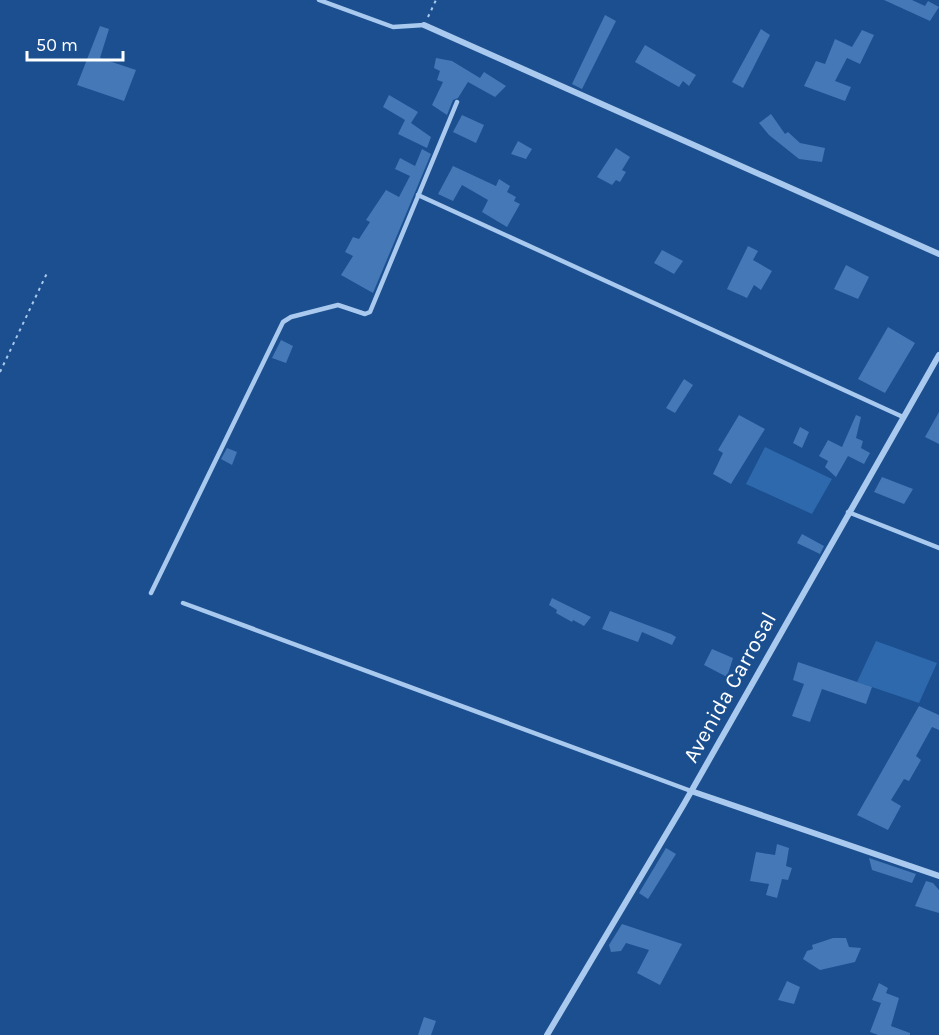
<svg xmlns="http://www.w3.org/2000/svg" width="939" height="1035" font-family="Karla,sans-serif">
  <rect width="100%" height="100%" fill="#1b4f8f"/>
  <g fill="#2e69ad">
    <path d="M765,447L832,479L812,514L746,484Z"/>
    <path d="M876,641L937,663L919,703L857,682Z"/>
  </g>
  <g fill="#4478b7">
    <path d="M884,0H912L925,6L928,1L939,7L930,21Z"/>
    <path d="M605,15L616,21L582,89L572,84Z"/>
    <path d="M100,26L109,29L100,58L136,70L124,101L77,85Z"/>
    <path d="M761,29L770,35L743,88L732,82Z"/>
    <path d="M862,30L874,35L860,64L847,58L835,81L851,87L845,101L804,86L816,61L825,64L835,39L852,47Z"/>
    <path d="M645,45L696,75L689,86L683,81L679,87L635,62Z"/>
    <path d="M436,58L452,61L480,78L484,72L506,86L495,97L468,82L458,98L453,100L447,115L432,105L443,82L437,80L440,71L434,68Z"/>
    <path d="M389,95L418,112L411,123L431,137L427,148L398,134L405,120L383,107Z"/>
    <path d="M771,114L785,134L788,132L800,143L825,148L822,162L799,159L769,135L759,123Z"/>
    <path d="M462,115L484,125L476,143L453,132Z"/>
    <path d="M518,141L532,149L526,159L511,154Z"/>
    <path d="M616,148L630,157L622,170L626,172L620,182L616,180L612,185L597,177Z"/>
    <path d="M422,149L431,154L373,293L341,275L353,256L345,252L353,237L359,239L370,222L366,220L386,190L399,197L410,176L395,169L400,158L415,166Z"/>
    <path d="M453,166L496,186L499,179L510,186L507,192L516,197L514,201L520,204L507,227L482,212L488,200L462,185L453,201L438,194Z"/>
    <path d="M748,246L758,251L753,260L772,271L761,290L754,285L747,298L727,289Z"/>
    <path d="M662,250L683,261L674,274L654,263Z"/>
    <path d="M846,265L869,277L858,299L834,289Z"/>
    <path d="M888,327L915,343L885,393L858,379Z"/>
    <path d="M281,340L293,346L286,363L272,358Z"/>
    <path d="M684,379L693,385L675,413L666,408Z"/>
    <path d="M939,412V444L925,437Z"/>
    <path d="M739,415L765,429L731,484L713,474L723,453L718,450Z"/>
    <path d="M856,415L861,417L856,438L863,441L861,448L870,453L864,464L848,456L836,477L825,467L828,461L819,456L828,440L842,447Z"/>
    <path d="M800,427L809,432L802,448L793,443Z"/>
    <path d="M227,448L237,452L232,465L221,459Z"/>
    <path d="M882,477L913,489L904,504L874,492Z"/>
    <path d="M802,534L824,546L820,554L797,543Z"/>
    <path d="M552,598L591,617L584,626L573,620L572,622L556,613L557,610L549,605Z"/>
    <path d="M610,611L671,634L676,637L672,645L642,632L638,642L602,629Z"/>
    <path d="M712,649L733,658L727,677L704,665Z"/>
    <path d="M798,662L872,687L866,704L822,689L810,722L792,716L804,684L793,680Z"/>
    <path d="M919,706L939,715V730L932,727L916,756L921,760L909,781L904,779L891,800L901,806L888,830L857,815Z"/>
    <path d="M777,844L789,848L786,866L792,868L788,880L782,879L777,898L766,895L769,884L750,881L756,852L775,855Z"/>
    <path d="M666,848L676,854L648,899L639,893Z"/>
    <path d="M869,858L916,874L912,883L872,870Z"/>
    <path d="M926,881L933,883L939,890V913L915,906Z"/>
    <path d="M622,924L682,944L660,985L637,973L649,950L626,943L621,951L611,952L609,945Z"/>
    <path d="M833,938H846L849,947L861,948L855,962L820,970L803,959L807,951L813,949L812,945Z"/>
    <path d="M787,981L800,987L794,1004L778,1000Z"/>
    <path d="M879,983L888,988L886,993L899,998L891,1026L910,1033V1035H878L870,1032L881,1003L872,1000Z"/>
    <path d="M424,1017L436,1021L431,1035H418Z"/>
  </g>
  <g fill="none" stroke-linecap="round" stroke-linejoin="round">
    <g stroke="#a9c9ee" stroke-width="2" stroke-dasharray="3 4.5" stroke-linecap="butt">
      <path d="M428,17L436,0"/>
      <path d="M0,372L48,271"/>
    </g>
    <g stroke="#a9c9ee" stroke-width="4.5">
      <path d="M319,0L393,27L424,25"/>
      <path d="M418,195L903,417"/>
      <path d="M848,512L939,548"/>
      <path d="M151,593L283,322L291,317L338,305L365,314L370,312L457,102"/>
      <path d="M183,603L691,791"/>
    </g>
    <g stroke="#a9c9ee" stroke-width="6">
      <path d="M424,25L939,254"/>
      <path d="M691,791L939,876"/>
      <path d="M547,1035L684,804L939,355"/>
    </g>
  </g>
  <g text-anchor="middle" stroke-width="4.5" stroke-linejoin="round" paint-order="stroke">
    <g font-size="22" fill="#fff" stroke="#1b4f8f">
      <text transform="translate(729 687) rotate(-61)" y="8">Avenida Carrosal</text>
    </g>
  </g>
  <path d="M27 51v9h96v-9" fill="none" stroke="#ffffff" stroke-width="3"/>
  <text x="36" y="51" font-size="18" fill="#ffffff" stroke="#1b4f8f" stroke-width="4.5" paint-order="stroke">50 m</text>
</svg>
